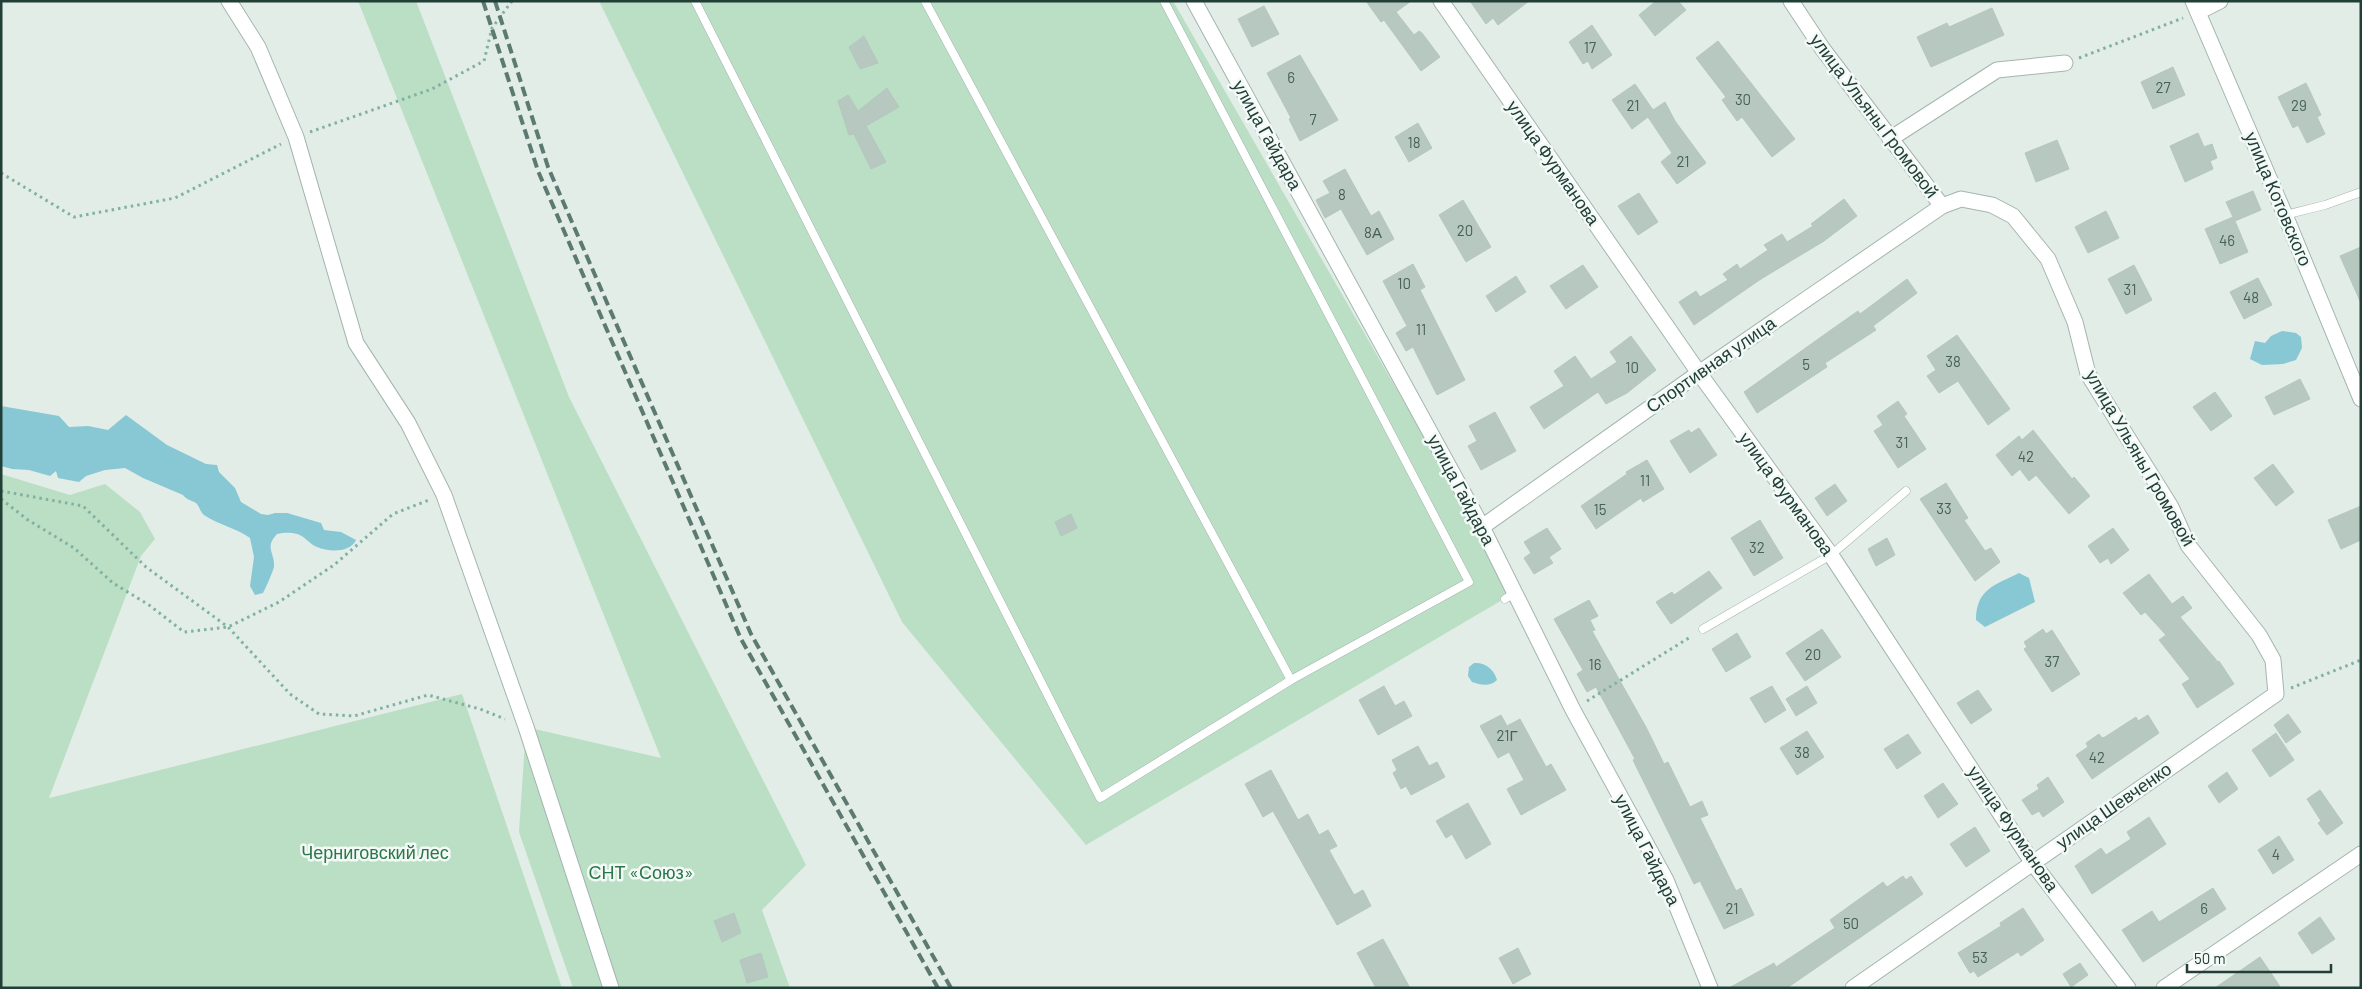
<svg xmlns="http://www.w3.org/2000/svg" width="2362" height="989" font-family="Barlow,sans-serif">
  <rect width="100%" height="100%" fill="#e2ede8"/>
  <g fill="#badfc4">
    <path d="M358,1H416L569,397L806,865L762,910L790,988H573L519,832L526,727L661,758Z"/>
    <path d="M599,1H1173L1514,593L1086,845L902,622Z"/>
    <path d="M1,474L70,495L105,484L140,512L155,539L141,556L49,798L462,694L562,988H1Z"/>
  </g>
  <g fill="#88c7d4">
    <path d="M2282,331L2296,333L2301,337L2302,348L2296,360L2283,364L2262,365L2250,359L2255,341L2265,343L2271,336Z"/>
    <path d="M1,406L59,416L69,427L88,426L108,430L126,415L167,445L206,464L217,465L219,472L235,488L241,502L261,514L268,515L275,513H287L321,523L324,530L341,532L356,540C350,553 329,552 317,547C309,544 305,536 297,534C290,532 283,533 277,534C264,548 275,552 274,567C273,571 266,588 263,593L255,595L250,586L254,557L250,538C236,528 219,525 204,515C200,512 200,507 196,503C191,500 187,500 183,495L143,478L125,468L105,470L86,476L79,482L58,478L56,471L50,476L29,470L12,469L1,466Z"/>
    <path d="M2019,573L2029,578L2035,602L1985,627L1976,620C1976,589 1995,585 2019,573Z"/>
    <path d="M1474,663C1485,662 1494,669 1497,680C1490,687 1481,685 1472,682L1468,676L1469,667Z"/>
  </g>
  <g fill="#b7c8c1" stroke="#b4c7bf">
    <path d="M1366,1H1411L1396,12L1414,35L1419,31L1422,33L1440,57L1421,71L1384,20L1381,22Z"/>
    <path d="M1470,1H1529L1498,25L1493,18L1486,24Z"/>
    <path d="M1656,1H1678L1686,10L1655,36L1639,15Z"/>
    <path d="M1264,6L1279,34L1252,47L1238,19Z"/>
    <path d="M1992,8L2004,35L1931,67L1917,37L1947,23L1949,27Z"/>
    <path d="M1592,25L1612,55L1592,69L1588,61L1583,64L1569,42Z"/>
    <path d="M864,36L878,63L860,69L849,47Z"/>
    <path d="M1718,41L1795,139L1772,157L1742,117L1737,121L1722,100L1726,97L1696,58Z"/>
    <path d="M1300,55L1338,120L1300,141L1289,119L1291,118L1267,73Z"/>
    <path d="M2173,67L2185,95L2153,109L2141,82Z"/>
    <path d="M2306,83L2321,115L2317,117L2325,134L2307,143L2298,125L2293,128L2278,97Z"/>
    <path d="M1635,84L1653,110L1665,102L1675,121L1706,163L1677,184L1661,162L1672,153L1648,117L1632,129L1612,100Z"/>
    <path d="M887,88L899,107L866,126L886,162L871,169L854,134L849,135L838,101L848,95L858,111Z"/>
    <path d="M1418,123L1432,148L1409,162L1395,137Z"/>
    <path d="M2198,133L2204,147L2212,144L2217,158L2210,161L2213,169L2185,182L2170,146Z"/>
    <path d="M2057,140L2069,169L2036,182L2025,153Z"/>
    <path d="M1345,169L1371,216L1379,211L1394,239L1367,255L1341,209L1325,218L1316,200L1330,193L1323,181Z"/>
    <path d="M2253,191L2261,210L2235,221L2248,252L2220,264L2205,229L2233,217L2226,202Z"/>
    <path d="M1639,193L1658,222L1638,235L1618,206Z"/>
    <path d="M1844,199L1857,216L1824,241L1761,279L1694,325L1679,302L1696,291L1700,297L1728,280L1723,274L1737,264L1740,269L1768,250L1764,245L1782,234L1787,242L1813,226L1811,224Z"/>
    <path d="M1463,200L1491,247L1466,262L1439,215Z"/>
    <path d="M2106,211L2119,238L2088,253L2075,227Z"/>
    <path d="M2361,247V303L2340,256Z"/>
    <path d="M1413,264L1425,287L1420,290L1465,380L1437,395L1413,347L1406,351L1396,333L1407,326L1383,281Z"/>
    <path d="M1583,265L1598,287L1566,309L1550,286Z"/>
    <path d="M2134,265L2152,300L2126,314L2108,279Z"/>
    <path d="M1516,276L1526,292L1496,312L1486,296Z"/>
    <path d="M2258,278L2272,305L2244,319L2230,292Z"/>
    <path d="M1907,279L1917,293L1873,326L1876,330L1825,363L1827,367L1757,413L1744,392L1828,332L1858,311L1860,314Z"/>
    <path d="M1957,335L2010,409L1988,425L1958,381L1939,393L1927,376L1936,370L1927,356Z"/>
    <path d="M1631,336L1656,370L1627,393L1606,404L1598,392L1544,429L1530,407L1564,386L1554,371L1575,356L1591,379L1617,362L1610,352Z"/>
    <path d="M2300,379L2310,399L2274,415L2265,397Z"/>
    <path d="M2215,392L2232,416L2211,431L2193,407Z"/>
    <path d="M1898,401L1907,414L1904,416L1926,449L1898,468L1874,431L1883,425L1877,416Z"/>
    <path d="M1495,412L1516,451L1481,470L1468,446L1477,441L1469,426Z"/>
    <path d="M1699,428L1717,455L1690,473L1670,441L1689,430L1691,433Z"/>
    <path d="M2033,430L2072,479L2074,477L2090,496L2069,514L2036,475L2029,481L2020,469L2012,476L1996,455L2019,436L2022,440Z"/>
    <path d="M1647,460L1664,489L1643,502L1641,498L1596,529L1581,506L1627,474L1626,472Z"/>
    <path d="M2273,464L2294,492L2276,506L2254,478Z"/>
    <path d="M1946,483L1968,518L1964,520L1985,551L1991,548L2000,562L1975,581L1920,499Z"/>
    <path d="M1835,484L1847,501L1827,516L1815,498Z"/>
    <path d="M2361,506V540L2341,549L2328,520Z"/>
    <path d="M1071,514L1077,528L1061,536L1055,522Z"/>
    <path d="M1760,520L1783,558L1754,576L1731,538Z"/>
    <path d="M1547,528L1561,549L1549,557L1553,563L1534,574L1524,558L1531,553L1524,542Z"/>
    <path d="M2113,528L2129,550L2111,564L2108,558L2100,563L2088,546Z"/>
    <path d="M1887,538L1895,555L1876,566L1868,549Z"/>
    <path d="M1709,571L1722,588L1671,624L1656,602L1672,592L1674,595Z"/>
    <path d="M2149,574L2172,604L2183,596L2192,608L2180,617L2218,662L2219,661L2234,684L2197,708L2182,684L2190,679L2159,640L2166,635L2145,612L2141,615L2123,593Z"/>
    <path d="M1589,600L1598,616L1590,620L1595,630L1592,631L1647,729L1664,764L1668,762L1690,807L1702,801L1708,815L1700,818L1736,891L1741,888L1754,915L1724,929L1700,881L1694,884L1633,760L1635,759L1596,687L1587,692L1577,674L1583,670L1554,619Z"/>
    <path d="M1822,629L1841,657L1805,681L1786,653Z"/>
    <path d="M2043,629L2046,634L2052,630L2080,674L2052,692L2024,649L2027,647L2024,642Z"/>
    <path d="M1737,633L1751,657L1726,672L1712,649Z"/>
    <path d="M1384,686L1395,706L1404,701L1412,716L1378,735L1359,700Z"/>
    <path d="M1772,686L1786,710L1765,723L1750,698Z"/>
    <path d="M1807,686L1817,703L1796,716L1786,699Z"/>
    <path d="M1978,690L1992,710L1971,724L1957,703Z"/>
    <path d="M2288,714L2301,732L2286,743L2274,725Z"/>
    <path d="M1501,715L1507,726L1520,719L1546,767L1551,764L1566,790L1521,815L1507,789L1524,780L1509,752L1498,758L1480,726Z"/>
    <path d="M2148,715L2159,733L2092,779L2076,755L2088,747L2086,743L2099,734L2102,738L2105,737L2136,717L2138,721Z"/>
    <path d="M1807,731L1824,757L1797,775L1780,748Z"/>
    <path d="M2276,733L2294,760L2270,777L2252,750Z"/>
    <path d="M1908,734L1921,753L1897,769L1884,749Z"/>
    <path d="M1418,746L1429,766L1437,762L1445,777L1411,795L1406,786L1401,789L1393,773L1397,770L1392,760Z"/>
    <path d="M1271,770L1298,820L1308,814L1319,835L1328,830L1337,846L1329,850L1354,895L1363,890L1371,906L1337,925L1273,811L1263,817L1245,784Z"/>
    <path d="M2227,772L2238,789L2219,803L2208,786Z"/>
    <path d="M2048,777L2064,802L2043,817L2039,811L2032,815L2022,800L2039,789L2037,785Z"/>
    <path d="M1943,783L1958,804L1938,818L1924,796Z"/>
    <path d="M2320,790L2343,823L2327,835L2318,823L2321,821L2307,799Z"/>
    <path d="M1468,803L1491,844L1466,859L1452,834L1446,838L1436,821Z"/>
    <path d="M2149,817L2166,844L2092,894L2075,866L2101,848L2106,855L2131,839L2127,832Z"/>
    <path d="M1975,827L1990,851L1966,867L1950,844Z"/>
    <path d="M2279,836L2294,860L2273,874L2258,850Z"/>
    <path d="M1903,876L1906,880L1911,876L1923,894L1787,988H1729L1774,963L1776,967L1835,928L1830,920L1855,902L1883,882L1887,887Z"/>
    <path d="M2213,888L2226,909L2143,962L2122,930L2152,911L2159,922Z"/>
    <path d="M2023,908L2044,940L2021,956L2018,952L1978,977L1974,971L1970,973L1958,953L2001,926L2000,923Z"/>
    <path d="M734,913L741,933L722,942L714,921Z"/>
    <path d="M2320,917L2335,939L2312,954L2298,933Z"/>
    <path d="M1383,939L1410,988H1376L1357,953Z"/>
    <path d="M1518,948L1531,974L1513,984L1499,958Z"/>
    <path d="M761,953L768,977L747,983L740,960Z"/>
    <path d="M2260,957L2281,988H2215Z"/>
    <path d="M2080,963L2088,975L2071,987L2063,974Z"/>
  </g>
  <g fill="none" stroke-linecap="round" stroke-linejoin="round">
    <g stroke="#a4b5af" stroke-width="9">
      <g id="service">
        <path d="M695,1L1100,798L1291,680L1469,582L1164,1"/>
        <path d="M925,1L1291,680"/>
        <path d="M2285,215L2325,205L2361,192"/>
        <path d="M1505,599L1514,593"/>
        <path d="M1703,629L1831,555L1906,491"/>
      </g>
    </g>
    <g stroke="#a4b5af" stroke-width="17">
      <g id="minor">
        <path d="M229,1L258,47L296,137L356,343L408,423L444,495L526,727L611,988"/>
        <path d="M1194,1L1482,527L1573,710L1666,880L1710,988"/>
        <path d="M1441,1L1699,373L1831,555L2032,862L2128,988"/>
        <path d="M1791,1L1822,48L1942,206"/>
        <path d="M2193,1L2285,215L2361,399"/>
        <path d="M2198,12L2220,1"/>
        <path d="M1890,139L1997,70L2065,63"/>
        <path d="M1482,527L1699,373L1942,206L1961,199L1992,205L2013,216L2048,259L2075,322L2088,374L2171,507L2188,545L2259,635L2273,660L2276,694L1853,988"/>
        <path d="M2164,988L2361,854"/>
      </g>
    </g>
    <g stroke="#81b1a3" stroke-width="3" stroke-dasharray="2.5 4" stroke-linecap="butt">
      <path d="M2079,58L2183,18"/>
      <path d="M310,132L432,89L484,61L492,28L512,1"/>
      <path d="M1,173L74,217L175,198L281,144"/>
      <path d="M1,491L83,506L146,567L228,627L290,694L319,714L354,716L428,695L480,709L505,719"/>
      <path d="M1,499L28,520L74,548L113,583L149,605L184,632L228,627L279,602L334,565L393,514L429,500"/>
      <path d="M2291,688L2361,660"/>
      <path d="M1587,701L1692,636"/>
    </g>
    <use href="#service" stroke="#fff" stroke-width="8"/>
    <use href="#minor" stroke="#fff" stroke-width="15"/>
    <g stroke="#5c7a72" stroke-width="4" stroke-dasharray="10 5" stroke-linecap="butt">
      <path d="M483,1L538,171L741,639L938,988"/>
      <path d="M495,1L548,167L751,634L951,988"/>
    </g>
  </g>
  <g text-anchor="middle" stroke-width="5" stroke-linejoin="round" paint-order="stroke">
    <g font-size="15" fill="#46605a">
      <text x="1590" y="53">17</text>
      <text x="1291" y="83">6</text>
      <text x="2163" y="93">27</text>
      <text x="1743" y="105">30</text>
      <text x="1633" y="111">21</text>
      <text x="2299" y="111">29</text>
      <text x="1313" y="125">7</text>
      <text x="1414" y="148">18</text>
      <text x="1683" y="167">21</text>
      <text x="1342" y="200">8</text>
      <text x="1465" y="236">20</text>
      <text x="1373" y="238">8А</text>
      <text x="2227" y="246">46</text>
      <text x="1404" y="289">10</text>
      <text x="2130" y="295">31</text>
      <text x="2251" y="303">48</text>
      <text x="1421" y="335">11</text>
      <text x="1953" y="367">38</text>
      <text x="1806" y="370">5</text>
      <text x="1632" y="373">10</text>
      <text x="1902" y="448">31</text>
      <text x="2026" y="462">42</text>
      <text x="1645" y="486">11</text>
      <text x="1944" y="514">33</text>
      <text x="1600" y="515">15</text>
      <text x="1757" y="553">32</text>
      <text x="1813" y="660">20</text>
      <text x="2052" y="667">37</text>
      <text x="1595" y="670">16</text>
      <text x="1507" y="741">21Г</text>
      <text x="1802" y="758">38</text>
      <text x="2097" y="763">42</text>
      <text x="2276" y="860">4</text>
      <text x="1732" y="914">21</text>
      <text x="2204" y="914">6</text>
      <text x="1851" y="929">50</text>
      <text x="1980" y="963">53</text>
    </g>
    <g font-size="18" fill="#213e37" stroke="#f3f9f6">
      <text transform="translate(1874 116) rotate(53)" y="6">улица Ульяны Громовой</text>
      <text transform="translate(1267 135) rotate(61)" y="6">улица Гайдара</text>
      <text transform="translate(1553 163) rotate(55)" y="6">улица Фурманова</text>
      <text transform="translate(2278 199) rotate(67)" y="6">улица Котовского</text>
      <text transform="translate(1711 365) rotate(-35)" y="6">Спортивная улица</text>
      <text transform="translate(2140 458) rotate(60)" y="6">улица Ульяны Громовой</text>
      <text transform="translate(1461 490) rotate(62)" y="6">улица Гайдара</text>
      <text transform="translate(1786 494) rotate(54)" y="6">улица Фурманова</text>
      <text transform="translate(2114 806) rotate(-35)" y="6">улица Шевченко</text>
      <text transform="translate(2013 829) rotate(56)" y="6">улица Фурманова</text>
      <text transform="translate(1647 850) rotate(63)" y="6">улица Гайдара</text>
    </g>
    <g font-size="18" fill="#2a7748" stroke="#f3f9f6">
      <text x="375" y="859">Черниговский лес</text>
      <text x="641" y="879">СНТ «Союз»</text>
    </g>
  </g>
  <rect width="2362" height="989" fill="none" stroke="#213e37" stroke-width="5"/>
  <path d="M2187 964v8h144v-8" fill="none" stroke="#213e37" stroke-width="2.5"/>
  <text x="2194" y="964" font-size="15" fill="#213e37" stroke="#f3f9f6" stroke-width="4" paint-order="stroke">50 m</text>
</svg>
